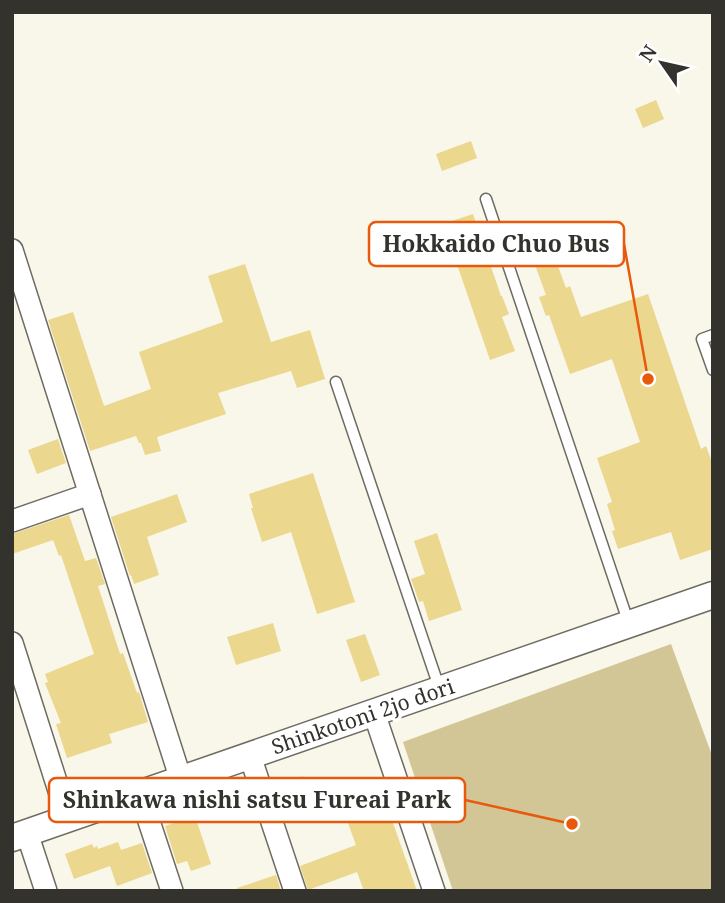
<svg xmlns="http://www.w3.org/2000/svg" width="725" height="903" font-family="'Noto Serif',serif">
  <rect width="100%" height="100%" fill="#f9f6ea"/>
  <path fill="#d3c696" d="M671,644L713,758V891H453L403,742Z"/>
  <g fill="#ebd78d">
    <path d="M656,100L664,119L643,128L635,109Z"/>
    <path d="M471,141L477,158L442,171L436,154Z"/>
    <path d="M473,214L501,296H502L509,314L502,317L515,351L490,360L443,224Z"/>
    <path d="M551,247L566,288L570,286L581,317L648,294L701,449L706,446L713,465V549L680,560L671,532L618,549L612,531L615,530L607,504L612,502L597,458L640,442L612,359L570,374L549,315L546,316L539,297L546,295L531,254Z"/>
    <path d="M245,264L271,342L310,330L325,379L297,388L291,371L218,393L226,414L157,437L161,451L145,455L141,443H139L136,436L90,451L48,320L73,312L104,406L151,389L139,352L223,322L208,276Z"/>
    <path d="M58,439L66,463L37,474L28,450Z"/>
    <path d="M313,473L355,602L317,614L291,532L262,542L251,508H253L249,494Z"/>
    <path d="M177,494L187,522L147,537L159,575L134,584L131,575L130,576L111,517Z"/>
    <path d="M69,515L85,561L96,558L105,584L98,586L120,654L123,653L137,693L139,692L148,722L109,734L112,743L67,758L56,724L61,723L45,683L48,682L45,674L94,654L61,555L59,556L53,540L12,554V534Z"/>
    <path d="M437,533L462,610L429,621L423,601L419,602L411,579L425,574L414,541Z"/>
    <path d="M273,623L281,651L236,665L227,637Z"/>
    <path d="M365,634L380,675L361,682L346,640Z"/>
    <path d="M303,776L307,788L313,786L320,807L285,819L274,786Z"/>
    <path d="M359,794L366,814L391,805L397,822L393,823L417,891H364L357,872L308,890L300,866L356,845L340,801Z"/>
    <path d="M195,816L211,864L191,871L187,861L177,864L165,826Z"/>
    <path d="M118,842L121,850L142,843L152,873L117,886L110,866L74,879L65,854L92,844L94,848L97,846L98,849Z"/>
    <path d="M276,875L281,891H238L237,888Z"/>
  </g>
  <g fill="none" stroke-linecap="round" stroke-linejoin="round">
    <g stroke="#6e6b61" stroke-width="13">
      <g id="service">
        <path d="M486,199L629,624"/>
        <path d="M713,335L702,339L713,370"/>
        <path d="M336,382L440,690"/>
      </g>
    </g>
    <g stroke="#6e6b61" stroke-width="24">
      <g id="minor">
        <path d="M12,250L181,780"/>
        <path d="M12,521L90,494"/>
        <path d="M12,643L68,819"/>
        <path d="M374,713L434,891"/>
        <path d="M250,756L295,891"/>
        <path d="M140,794L172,891"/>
        <path d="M27,833L46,891"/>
      </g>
    </g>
    <g stroke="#6e6b61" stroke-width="29">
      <path id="tertiary" d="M12,838L713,595"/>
    </g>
    <use href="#service" stroke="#fff" stroke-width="10"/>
    <use href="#minor" stroke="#fff" stroke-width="21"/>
    <use href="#tertiary" stroke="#fff" stroke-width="26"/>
  </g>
  <g text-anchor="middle" stroke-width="7" stroke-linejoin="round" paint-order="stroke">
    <g font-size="21" fill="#33322d" stroke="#fff">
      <text transform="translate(363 717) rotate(-19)" y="7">Shinkotoni 2jo dori</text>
    </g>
  </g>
  <path fill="none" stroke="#e8590c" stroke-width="2.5" d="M648 379L624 244M572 824L465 800"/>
  <g fill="#e8590c" stroke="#fff" stroke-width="2.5">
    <circle cx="648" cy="379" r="7"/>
    <circle cx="572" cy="824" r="7"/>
  </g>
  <g fill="#fff" stroke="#e8590c" stroke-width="2.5">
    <rect x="369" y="222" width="255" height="44" rx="7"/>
    <rect x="49" y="778" width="416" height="44" rx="7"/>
  </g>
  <g font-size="23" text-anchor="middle" font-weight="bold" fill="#33322d">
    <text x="496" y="252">Hokkaido Chuo Bus</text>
    <text x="257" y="808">Shinkawa nishi satsu Fureai Park</text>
  </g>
  <rect width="725" height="903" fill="none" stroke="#33322d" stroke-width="28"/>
  <g transform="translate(662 63) rotate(304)" stroke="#ffffff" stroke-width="5" paint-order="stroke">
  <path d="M0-5L12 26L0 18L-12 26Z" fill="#33322d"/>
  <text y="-10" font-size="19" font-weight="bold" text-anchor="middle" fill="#33322d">N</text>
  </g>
</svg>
